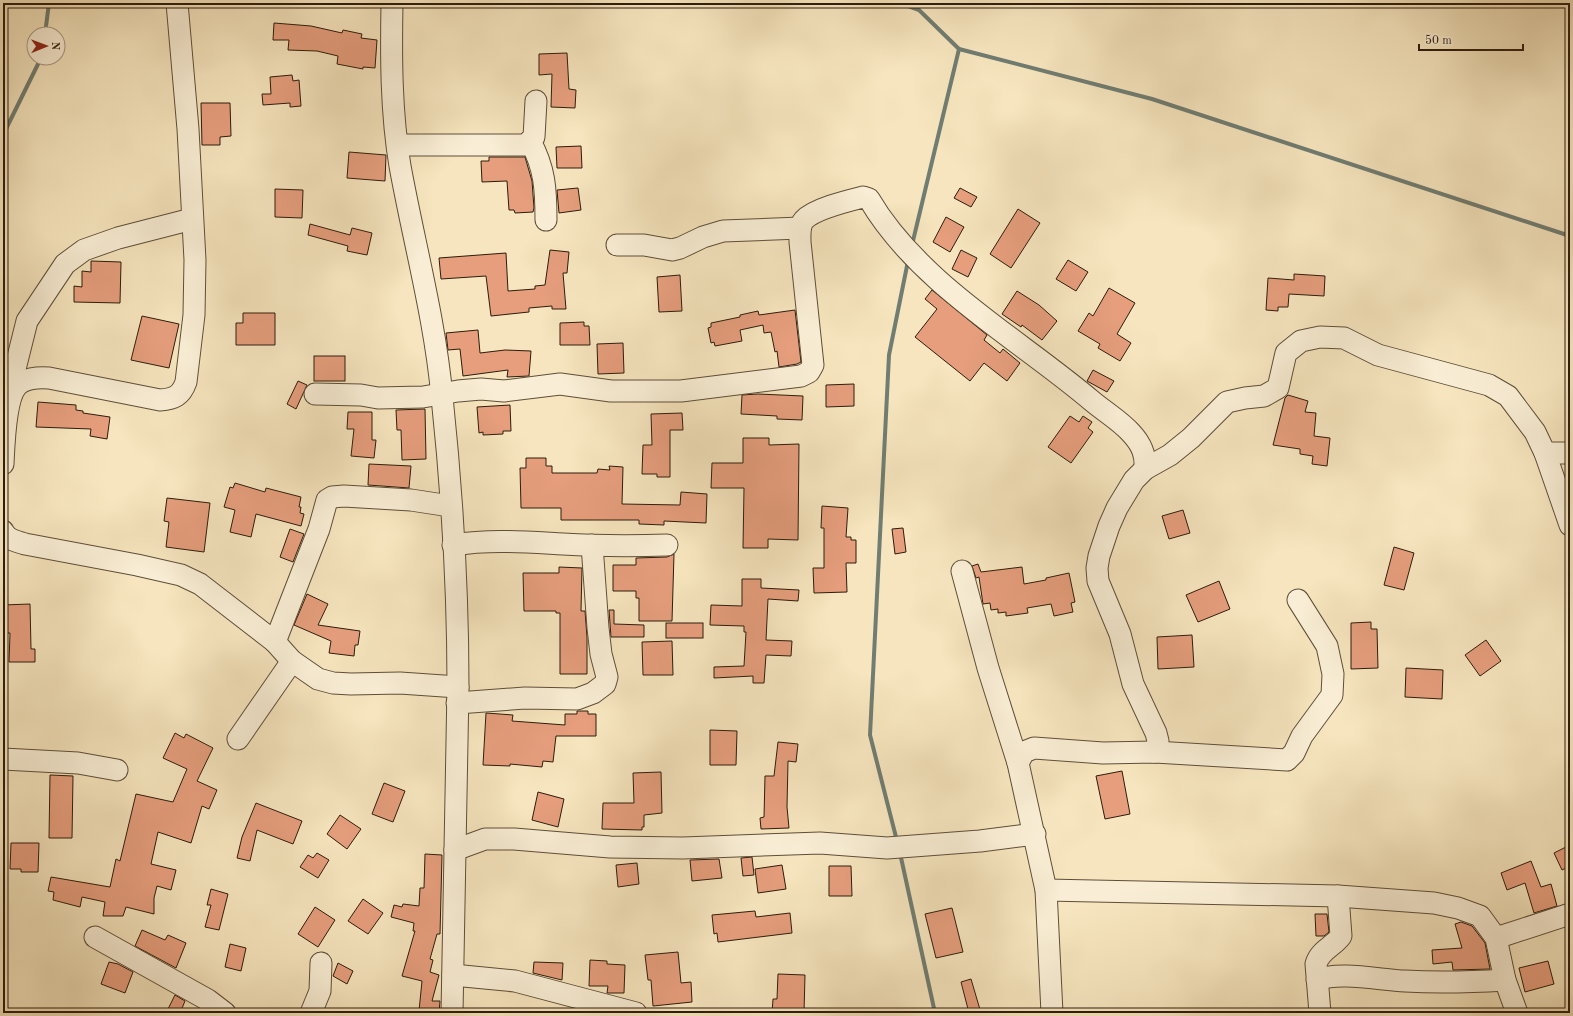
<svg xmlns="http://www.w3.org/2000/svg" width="1573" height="1016" font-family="'Old Standard TT',serif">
  <rect width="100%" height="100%" fill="#f6e5be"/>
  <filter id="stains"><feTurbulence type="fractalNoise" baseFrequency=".005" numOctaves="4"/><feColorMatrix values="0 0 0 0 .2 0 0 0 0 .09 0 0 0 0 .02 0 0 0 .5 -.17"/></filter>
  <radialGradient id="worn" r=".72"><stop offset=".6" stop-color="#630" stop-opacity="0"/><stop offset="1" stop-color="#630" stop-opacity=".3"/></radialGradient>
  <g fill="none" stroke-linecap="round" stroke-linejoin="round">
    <g stroke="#707d72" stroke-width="4">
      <path d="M900,3L919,10L959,49L1152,99L1570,236"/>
      <path d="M45,34L49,3"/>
      <path d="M3,135L41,58"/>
      <path d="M912,245L959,49"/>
      <path d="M897,841L870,735L889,355L908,261"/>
      <path d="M900,853L935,1013"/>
    </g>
  </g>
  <g fill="#e69e7d" stroke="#2c1c0c">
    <path d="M274,23L311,26L342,33L343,30L362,34L361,38L377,40L375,68L363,67V69L337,64L338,56L317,51L288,50L289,40H273Z"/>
    <path d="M567,53L569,89L576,90L575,108L551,107L552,74L539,75V54Z"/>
    <path d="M292,75L293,81L299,80L301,106L290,107V103L263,105L262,94H271L270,77Z"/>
    <path d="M201,103H230L231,136L220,137V145H202Z"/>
    <path d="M581,146L582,168H557L556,147Z"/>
    <path d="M349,152L386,155L385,181L347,178Z"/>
    <path d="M489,157H525L532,181L534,208L533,212L515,213L514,210H509L507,181L482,182L481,161H489Z"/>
    <path d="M578,188L581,210L559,213L557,190Z"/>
    <path d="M960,188L977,197L971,207L954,198Z"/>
    <path d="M275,189L303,190L302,218L275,217Z"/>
    <path d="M1018,209L1040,223L1011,268L990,254Z"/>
    <path d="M946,217L964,227L950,252L933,242Z"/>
    <path d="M310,224L350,235L352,228L372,233L367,255L347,251L348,246L308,235Z"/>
    <path d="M550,250L569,252L567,273H563L566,309H552V306L529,308V312L491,316L486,276L441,279L439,258L506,253L508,291L535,289V286L545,285Z"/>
    <path d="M961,250L977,258L968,277L952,269Z"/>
    <path d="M1068,260L1088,272L1076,291L1056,279Z"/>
    <path d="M91,261L121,262L120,303L74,302V286L82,287V271L91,272Z"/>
    <path d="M1294,274L1325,276L1324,296L1289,294L1288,307H1278V311L1266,310L1268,278L1294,280Z"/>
    <path d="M680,275L682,311L659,312L657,277Z"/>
    <path d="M1109,288L1135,303L1117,334L1131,343L1120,361L1098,348L1100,344L1078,331L1089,313L1093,316Z"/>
    <path d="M932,290L987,335L984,340L1000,353L1003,349L1020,363L1007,381L984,363L970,381L915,337L937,309L925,299Z"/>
    <path d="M1017,291L1039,305L1057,321L1042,340L1022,325L1021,327L1002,314Z"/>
    <path d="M795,310L801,362L797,364L779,367L777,351L775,352L771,332L764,333L763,325L740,330L742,341L715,346L714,342L711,343L708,328L711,327V323L740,317V315L758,311L759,315Z"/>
    <path d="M243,313H275V345H236V323H243Z"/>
    <path d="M142,316L179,324L169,368L131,360Z"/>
    <path d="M584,322V326H589L590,345H560V323Z"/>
    <path d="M478,330L480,353L505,350L531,351L529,376L507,377L508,370L463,376L460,349L448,350L446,333Z"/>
    <path d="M623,343L624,373L598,374L597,344Z"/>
    <rect x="314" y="356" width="31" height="25"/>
    <path d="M1093,370L1114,381L1107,392L1087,381Z"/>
    <path d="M298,381L307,385L296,409L287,404Z"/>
    <path d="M854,384V406L826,407V385Z"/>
    <path d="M758,394L803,396L802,420L777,419V416L741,414L742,395Z"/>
    <path d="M1288,395L1308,401L1305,412L1316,413L1314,436L1330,438L1327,466L1312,464L1313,456L1300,454V449L1273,445L1285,398Z"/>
    <path d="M38,402L76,405V410L83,411V413L110,417L107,439L90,436L91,429L36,427Z"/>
    <path d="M510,405L511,431H503V434L483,435V432L479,433L477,407Z"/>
    <path d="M425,409L426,459L402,460L401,430H397L396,410Z"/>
    <path d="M348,412H372V440H376L374,458L351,456L354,429H347Z"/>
    <path d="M682,413L683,430H670V477H657V474H642L643,445H652L651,414Z"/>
    <path d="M1070,416L1079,422L1083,416L1092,422L1088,428L1093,432L1071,463L1048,447Z"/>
    <path d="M743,438H769V445L799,444L798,540L768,539V548H743L744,488H711L712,463H743Z"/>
    <path d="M526,458H546V466H552V473H597L598,469L610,470L609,466L623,467L622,504L680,505L681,492L707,494L706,523L664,521V525L639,524V520H561V508H521L520,468H526Z"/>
    <path d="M369,464L411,466L409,488L368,485Z"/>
    <path d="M235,483L265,492L266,488L301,497L299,507H301L300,513L304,514L301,526L256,514L251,537L230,532L235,510L224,507L230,487L233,488Z"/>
    <path d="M167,498L210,503L204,552L166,547L169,522L164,521Z"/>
    <path d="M822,506L848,508L846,537H851V540H856V563H846L847,592L814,593L813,568H824V528H821Z"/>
    <path d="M1183,510L1190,533L1169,539L1162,516Z"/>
    <path d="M903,528L906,552L895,554L892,529Z"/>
    <path d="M290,529L304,534L293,562L280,557Z"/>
    <path d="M1394,547L1414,553L1404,590L1384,585Z"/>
    <path d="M674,554L672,621H639V598H636V591H613V565H636V558L667,557Z"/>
    <path d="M978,564L981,572L1022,567L1024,584L1046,580V578L1069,573L1075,602L1071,603L1073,612L1054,616L1051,604L1027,608L1028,613L1006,616V612L998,613V609L991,610L990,603L983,604L979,577L976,578L972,566Z"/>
    <path d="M559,567L582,568L581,611H585L587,637V674H560V613H556V611H524L523,573H559Z"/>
    <path d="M742,579H761V588L799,590L798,601L768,599L766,640L792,641L791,656L766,655L764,683H753V676L714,678V667L744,666L746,632H744V626L710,625L711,605L742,606Z"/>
    <path d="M1219,581L1230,609L1198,622L1186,595Z"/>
    <path d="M307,594L328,604L318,625L360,631L358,645H355L354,656L329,653L331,641L294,625Z"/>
    <path d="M30,604L31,649H35V662H9L10,633H4L3,605Z"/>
    <path d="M609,610H614V624L644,625V637H611Z"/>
    <path d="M1371,622V629H1377L1378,668L1351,669V623Z"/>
    <rect x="666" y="623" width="37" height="15"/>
    <path d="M1192,635L1194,667L1158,669L1157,637Z"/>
    <path d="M1486,640L1501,661L1480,676L1465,655Z"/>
    <path d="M672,641L673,675H643L642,642Z"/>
    <path d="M1406,668L1443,670L1442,699L1405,697Z"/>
    <path d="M577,711H588V714H596V736H556L553,762L543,761L542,767L510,764V766L483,765L486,713L513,715L512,721L565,725V714H577Z"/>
    <path d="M710,730L737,731L736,765H710Z"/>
    <path d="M175,733L184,738L186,734L213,748L197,781L217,790L209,809L202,806L191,843L158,832L151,864L176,870L171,890L157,886L154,898V914L126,907L123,916H103L105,902L82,897L80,907L53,900L54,892L48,891L51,877L110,887L116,859L120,861L136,794L173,802L187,769L163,758Z"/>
    <path d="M778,742L798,744L796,762L788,761L787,807L789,828L761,829L760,818L764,817L765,776H774Z"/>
    <path d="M1122,771L1130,814L1105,819L1096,776Z"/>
    <path d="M661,772L662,813L644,815V827H642V830L602,829L603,803H634L633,773Z"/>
    <path d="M50,775L73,776L72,838H49Z"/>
    <path d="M384,783L405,791L393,822L372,814Z"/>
    <path d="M538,792L564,799L558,827L532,820Z"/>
    <path d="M256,803L302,821L293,844L257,830L250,861L237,858L242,837Z"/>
    <path d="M340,815L361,829L347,849L327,834Z"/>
    <path d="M11,843H39L38,872H21V869H10Z"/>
    <path d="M1570,845V866L1562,870L1554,853Z"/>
    <path d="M317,853L329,860L318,878L300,867L308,855L313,858Z"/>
    <path d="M425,854L442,855L440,934H437L430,959L433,960L430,972L439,975L432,1001H440L439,1013L419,1011L422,981L402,976L415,931H413L414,923L391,917L394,905L402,907L403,904L419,906L420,888H424Z"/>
    <path d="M752,857L754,875L743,876L741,858Z"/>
    <path d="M719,859L722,878L692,881L690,860Z"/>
    <path d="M1531,861L1541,887L1551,884L1557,906L1534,913L1525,883L1507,890L1501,873Z"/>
    <path d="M637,863L639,884L618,887L616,865Z"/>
    <path d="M782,865L786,889L758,893L755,869Z"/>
    <path d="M829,866H851L852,896H829Z"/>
    <path d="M211,889L228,894L219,930L205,927L211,905H207Z"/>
    <path d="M363,899L383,913L368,934L348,921Z"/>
    <path d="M315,907L335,920L318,947L298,934Z"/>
    <path d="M952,908L963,952L936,958L925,914Z"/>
    <path d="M755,911L756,917L790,913L792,933L718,942L717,933L714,934L712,915Z"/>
    <path d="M1315,914H1327L1329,932L1324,936H1316Z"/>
    <path d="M1461,922L1472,926L1485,943L1490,969L1453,970L1452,962L1433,964L1432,950L1462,948L1455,924Z"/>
    <path d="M142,930L165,940L168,935L186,943L176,968L135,946Z"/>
    <path d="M230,944L246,948L241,971L225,967Z"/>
    <path d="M678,952L681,983L691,982L692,1002L653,1006L651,980H648L645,955Z"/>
    <path d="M590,960L607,961V964L625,965L624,993H607L608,986H589Z"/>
    <path d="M1548,961L1554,984L1525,992L1519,968Z"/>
    <path d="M109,962L118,964L133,972L125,993L101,984Z"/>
    <path d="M534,962L563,963L562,980L533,973Z"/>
    <path d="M338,963L353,971L347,984L333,976Z"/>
    <path d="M778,974L805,975L804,1013H772L773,999H777Z"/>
    <path d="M971,979L981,1013H969L961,982Z"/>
    <path d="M175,995L185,1001L180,1013H166Z"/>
  </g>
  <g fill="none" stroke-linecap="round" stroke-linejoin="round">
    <g stroke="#5e4e38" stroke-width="23">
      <g id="minor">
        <path d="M392,3C391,57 391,112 400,166C414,243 435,319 442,397C452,491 458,592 458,687C457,796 453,904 452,1013"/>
        <path d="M530,141C545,168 546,190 546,220"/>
        <path d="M398,145H526L534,137L536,101"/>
        <path d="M617,245H644L672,250L680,248L703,237L723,231L800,228"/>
        <path d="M17,385L14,373L27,321L65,264L84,250L118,238L192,219"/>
        <path d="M315,394L361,395L378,398L423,397L458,391L481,389L504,391L560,384L611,391H681L801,376L809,372L813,365L800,242C800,234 799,226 804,220C814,209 847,201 863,197L869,199C918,283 1019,339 1092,401C1105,412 1121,421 1132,434C1142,445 1146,455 1145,469"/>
        <path d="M1545,453L1570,525"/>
        <path d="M3,464C4,445 5,401 16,387C23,378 39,377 49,378L160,400C174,399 181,396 186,382L194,315L195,260L188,129L177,3"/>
        <path d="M3,531C7,540 16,541 25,544L137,565L181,575L200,584L275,642L292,661L318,679L333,683L351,684L400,683L458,687"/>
        <path d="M453,545C490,539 525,542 563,544C598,546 632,546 667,545"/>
        <path d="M962,571L988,668L1018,763L1046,890L1052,1013"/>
        <path d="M275,642L319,529L327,500L332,497L344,496L411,500L450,506"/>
        <path d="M457,703L525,698L577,699L593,693L605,684L607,677L601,654L598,628L592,545"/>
        <path d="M238,739L292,661"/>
        <path d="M1155,752L1158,741L1156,733L1133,684L1120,634L1098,581L1097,568L1099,556L1109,526L1117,508L1134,480L1145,469L1170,455L1191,438L1227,402L1245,398L1264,396L1278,388L1286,353L1301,341L1320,337L1344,338L1378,355L1489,385L1508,396L1535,432L1545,453H1570"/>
        <path d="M3,759L78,763L117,770"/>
        <path d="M1018,763L1024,752L1034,748L1103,753L1155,752L1287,760L1294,753L1302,736L1332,695L1333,674L1327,646L1298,600"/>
        <path d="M455,850L485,839H514L610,847L683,848L820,843L887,848L980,841L1035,834"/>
        <path d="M1046,890L1338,896L1434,903L1458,908L1480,916L1496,938L1505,980L1517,1013"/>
        <path d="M95,937L208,1000L225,1013"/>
        <path d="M1496,938L1570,914"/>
        <path d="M453,975L515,981L636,1013"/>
        <path d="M1317,980C1339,971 1380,980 1405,981C1439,983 1472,982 1505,980"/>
        <path d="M311,1013L320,991L321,963"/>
        <path d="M1320,1013L1316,964C1320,950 1333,947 1341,936L1338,896"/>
      </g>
    </g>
    <use href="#minor" stroke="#f9eed5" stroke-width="21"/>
  </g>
  <rect width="1573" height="1016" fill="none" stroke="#f6e5be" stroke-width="16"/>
  <rect x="4" y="4" width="1565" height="1008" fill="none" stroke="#2c1c0c" stroke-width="2"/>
  <rect x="8" y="8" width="1557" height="1000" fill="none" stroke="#2c1c0c"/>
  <g transform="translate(46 46) rotate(89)"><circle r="19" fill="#f9eed5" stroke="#a79a85"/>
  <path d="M0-3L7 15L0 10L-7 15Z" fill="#8f2418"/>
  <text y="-6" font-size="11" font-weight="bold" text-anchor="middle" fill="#2c1c0c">N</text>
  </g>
  <path d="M1419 44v6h104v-6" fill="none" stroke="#2c1c0c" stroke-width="2"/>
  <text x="1425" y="44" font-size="12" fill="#2c1c0c" stroke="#f9eed5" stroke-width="3" paint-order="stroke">50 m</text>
  <rect width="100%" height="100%" filter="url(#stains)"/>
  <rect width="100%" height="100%" fill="url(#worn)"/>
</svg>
